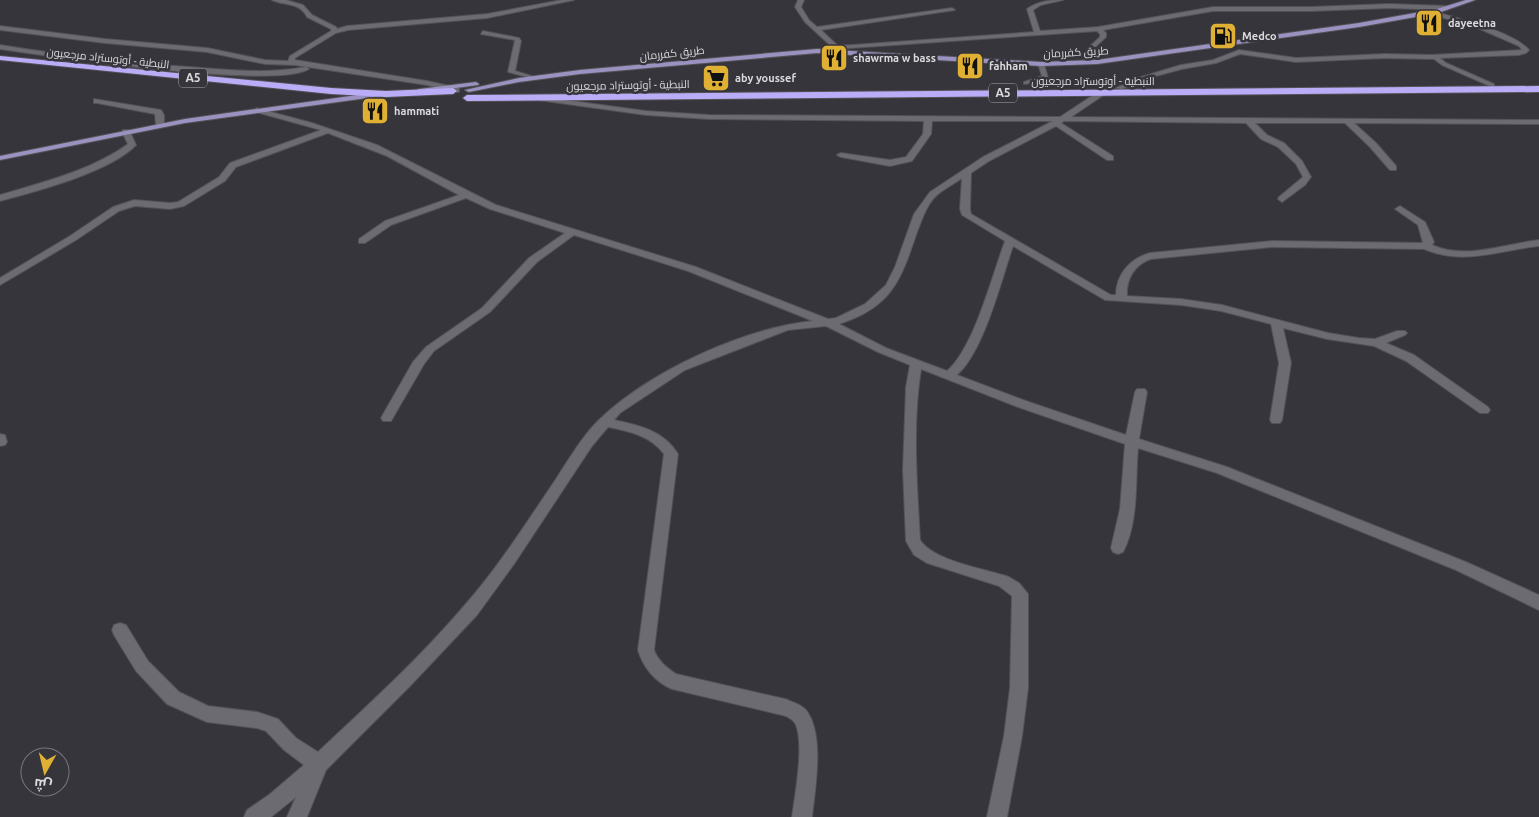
<svg xmlns="http://www.w3.org/2000/svg" width="1539" height="817" font-family="Ubuntu,Cairo,sans-serif">
  <rect width="100%" height="100%" fill="#36353b"/>
  <g fill="none" stroke-linecap="round" stroke-linejoin="round">
    <g stroke="#535256" stroke-width="2">
      <g id="minor">
        <path d="M272,0H286L303,5L312,15L336,27L337,29L347,26L487,14L562,0H574L487,18L348,30L336,33L295,58V60L427,81L459,88V92H456L427,85L295,65L265,64L207,52L105,43L0,30V26L105,39L207,48L265,60L288,61L290,56L331,31V29L307,17C300,2 285,6 272,0Z"/>
        <path d="M798,0H804L801,7L809,20L817,27L952,8L955,10L821,30L838,46L1034,32L1027,9C1038,1 1050,0 1063,0L1041,5L1033,10L1040,31L1098,27L1213,7H1311L1389,4L1447,6L1450,8L1447,10L1389,8L1311,11H1213L1103,30L1106,33V37L1093,49L1100,62L1097,64L1094,62L1087,49L1100,37V34L1097,31L850,48L817,53L814,51L815,50L832,47L805,22L795,7Z"/>
        <path d="M1431,11C1455,17 1514,32 1529,50L1526,53L1519,55L1440,58L1446,63L1494,84V86L1492,87L1442,65L1434,59L1385,58L1296,62L1240,54L1216,63L1182,69L1145,79L1122,89L1116,88L1141,77L1181,65L1213,60L1239,50L1296,58L1385,54L1431,55L1522,50L1519,46L1473,26L1429,14Z"/>
        <path d="M483,31L519,38L521,41L515,71L535,77V79L508,72L515,40L481,34Z"/>
        <path d="M0,45C63,55 125,63 189,67C228,70 267,74 306,67L309,69C276,90 49,56 0,49Z"/>
        <path d="M1041,62L1044,64L1048,78L1040,82L1024,84V82L1042,76L1038,64Z"/>
        <path d="M1101,90L1108,92L1071,117L1539,120V124L1354,123L1376,143L1396,166V170H1390L1370,147L1345,123H1255L1267,135L1284,143L1302,161L1311,177L1305,185L1282,202L1278,199L1279,197L1303,177L1296,164L1278,147L1261,139L1246,123L1064,121L1061,123L1113,156V160H1107L1056,126L989,161L971,173L970,209L971,214L1111,295H1116C1116,274 1131,258 1150,253L1273,241L1423,243L1418,225L1395,209L1400,206L1425,222L1434,242L1432,245C1466,260 1503,244 1539,240V246C1500,250 1463,266 1424,249L1273,247L1151,259C1135,264 1126,279 1127,296L1181,299L1222,305L1328,333L1359,338L1375,339L1397,331H1405L1407,333L1405,335L1386,343L1414,355L1488,407L1490,410L1488,413H1480L1406,361L1374,346L1327,339L1283,328L1291,363L1282,420L1280,423H1272L1270,420L1279,363L1271,324L1221,311L1181,305L1105,300L1013,246C1001,281 984,351 957,375L1026,401L1126,435L1135,392L1137,389H1145L1147,392L1139,439L1227,467L1466,562L1539,595V610L1456,570L1217,473L1138,448C1135,481 1139,522 1123,552L1118,554L1113,552L1111,548L1120,509L1125,444L1018,407L921,369C912,425 917,484 920,540C933,561 986,569 1009,577L1019,583L1028,594V688L1022,736L1007,817H987L1004,736L1010,688L1012,596L999,586L927,563L914,555L906,541L903,470L906,387L910,365L878,352L826,326L788,330L685,370L620,413L614,420C639,425 664,431 678,454L654,650C658,661 667,668 676,674L785,699C792,702 801,704 806,710C825,734 815,789 812,817H792C795,795 805,742 795,723C792,719 787,716 782,715L672,689C655,682 643,667 638,650L664,454C651,436 629,431 608,427L592,446L514,564L477,615L410,686L326,770L307,817H287L296,797L271,817H244L247,810L270,794L304,765L284,750L266,731L257,728L207,722L167,704L136,671L114,635L112,630L114,625L120,623L126,625L148,661L179,692L208,706L257,712L278,719L296,738L318,752C368,705 420,658 465,605C499,566 527,522 556,479C569,459 583,435 600,419C650,371 744,328 813,321L688,271L574,235L537,262L490,312L434,351L424,364L391,421H383L381,418L413,362L426,347L482,308L529,258L565,233L490,209L466,198L391,225L365,243H359V239L385,221L459,195L387,156L328,133L236,167L225,181L184,206L170,209L135,206L119,211L76,240L0,285V278L70,236L113,207L134,200L170,203L178,202L219,177L230,163L321,130L256,112V108L312,123L377,145L496,205L696,267L828,319L836,318L865,304L886,285L895,267L914,214L930,192L983,157L1053,121H932L931,134L912,161L890,166L841,157L837,155L841,153L890,160L906,157L923,134L924,121L709,119L646,115L538,100H535V96L646,111L709,115L1060,117ZM962,178L960,209L962,215L1005,241C992,276 974,348 947,371L886,348L839,324C892,307 901,280 917,232C922,220 926,205 937,195C944,189 954,184 962,178Z"/>
        <path d="M94,99L161,110L164,115V126L160,128L156,126L155,114L97,103H94Z"/>
        <path d="M123,130H129L136,145C110,172 37,191 0,201V195C44,182 90,171 128,144L122,132Z"/>
        <path d="M0,434L5,435L7,442L5,445L0,446Z"/>
      </g>
    </g>
    <g stroke="#535256" stroke-width="2">
      <g id="major">
        <path d="M1466,0H1475L1438,13L1359,27L1097,64L1041,66L817,53L580,74L519,82L469,92L465,90L519,78L580,70L817,49L1041,62L1097,60L1359,23L1437,9Z"/>
        <path d="M476,82L479,84L478,85L419,93L415,91L419,89Z"/>
        <path d="M379,92H382V96L185,123L0,160V156L185,119Z"/>
      </g>
    </g>
    <g stroke="#535256" stroke-width="2">
      <g id="highway">
        <path d="M0,56L331,88L386,91L453,88L457,91L453,94L386,97L331,94L0,60Z"/>
        <path d="M1539,86V92L467,101L463,98L467,95Z"/>
      </g>
    </g>
    <use href="#minor" fill="#6c6b71" fill-rule="evenodd"/>
    <use href="#major" fill="#9b92c1" fill-rule="evenodd"/>
    <use href="#highway" fill="#bbacf7" fill-rule="evenodd"/>
  </g>
  <defs>
    <g id="restaurant-square" transform="scale(1.4375)"><rect x="-9" y="-9" width="18" height="18" rx="4" fill="#e0b034" stroke="#36353b"/><path d="M-5-6h1v4h1v-4h1v4h1v-4h1v5L-1.5 .5V6h-2V.5L-5-1ZM5-6V6H3V1.5H1.5Q1.5-4 5-6Z" fill="#111"/></g>
    <g id="fuel-square" transform="scale(1.4375)"><rect x="-9" y="-9" width="18" height="18" rx="4" fill="#e0b034" stroke="#36353b"/><path d="M-5.5-6h7V0h2V4h1.3V-2.5L3-4.5l.8-.8L6-3V5H2.5V1h-1V6h-7ZM-4.2-4.7v3.2H.2V-4.7Z" fill="#111"/></g>
    <g id="supermarket-square" transform="scale(1.4375)"><rect x="-9" y="-9" width="18" height="18" rx="4" fill="#e0b034" stroke="#36353b"/><path d="M-6-5.5h2.5l.6 2H6L4.5 2H-2.5L-4.4-4H-6ZM-1.5 3.2a1.3 1.3 0 1 0 .1 0ZM3 3.2a1.3 1.3 0 1 0 .1 0Z" fill="#111"/></g>
  </defs>
  <g fill-rule="evenodd">
    <use href="#restaurant-square" x="1429" y="23"/>
    <use href="#fuel-square" x="1223" y="36"/>
    <use href="#restaurant-square" x="834" y="58"/>
    <use href="#restaurant-square" x="970" y="66"/>
    <use href="#supermarket-square" x="716" y="78"/>
    <use href="#restaurant-square" x="375" y="111"/>
  </g>
  <g text-anchor="middle" stroke-width="5" stroke-linejoin="round" paint-order="stroke">
    <g font-size="11" font-weight="bold" fill="#dadadd" stroke="#36353b" text-anchor="start">
      <text x="1448" y="27">dayeetna</text>
      <text x="1242" y="40">Medco</text>
      <text x="853" y="62">shawrma w bass</text>
      <text x="989" y="70">fahham</text>
      <text x="735" y="82">aby youssef</text>
      <text x="394" y="115">hammati</text>
    </g>
    <g font-size="11" fill="#dadadd" stroke="#36353b">
      <text transform="translate(1076 52) rotate(-3)" y="4">طريق كفررمان</text>
      <text transform="translate(672 53) rotate(-6)" y="4">طريق كفررمان</text>
      <text transform="translate(108 58) rotate(6)" y="4">النبطية - أوتوستراد مرجعيون</text>
      <text x="1093" y="85">النبطية - أوتوستراد مرجعيون</text>
      <text transform="translate(628 85) rotate(-1)" y="4">النبطية - أوتوستراد مرجعيون</text>
    </g>
    <g fill="#36353b" stroke="#a9a8ac" stroke-width="1">
      <rect x="179" y="68.5" width="28" height="19" rx="4"/>
      <rect x="989" y="83.5" width="28" height="19" rx="4"/>
    </g>
    <g font-size="12" font-weight="bold" fill="#dadadd">
      <text x="193" y="82">A5</text>
      <text x="1003" y="97">A5</text>
    </g>
  </g>
  <g transform="translate(45 772) rotate(188)"><circle r="24" fill="#36353b" stroke="#78777c"/>
  <path d="M0-4L9 19L0 12L-9 19Z" fill="#e0b034"/>
  <text y="-8" font-size="14" font-weight="bold" text-anchor="middle" fill="#dadadd">ش</text>
  </g>
</svg>
